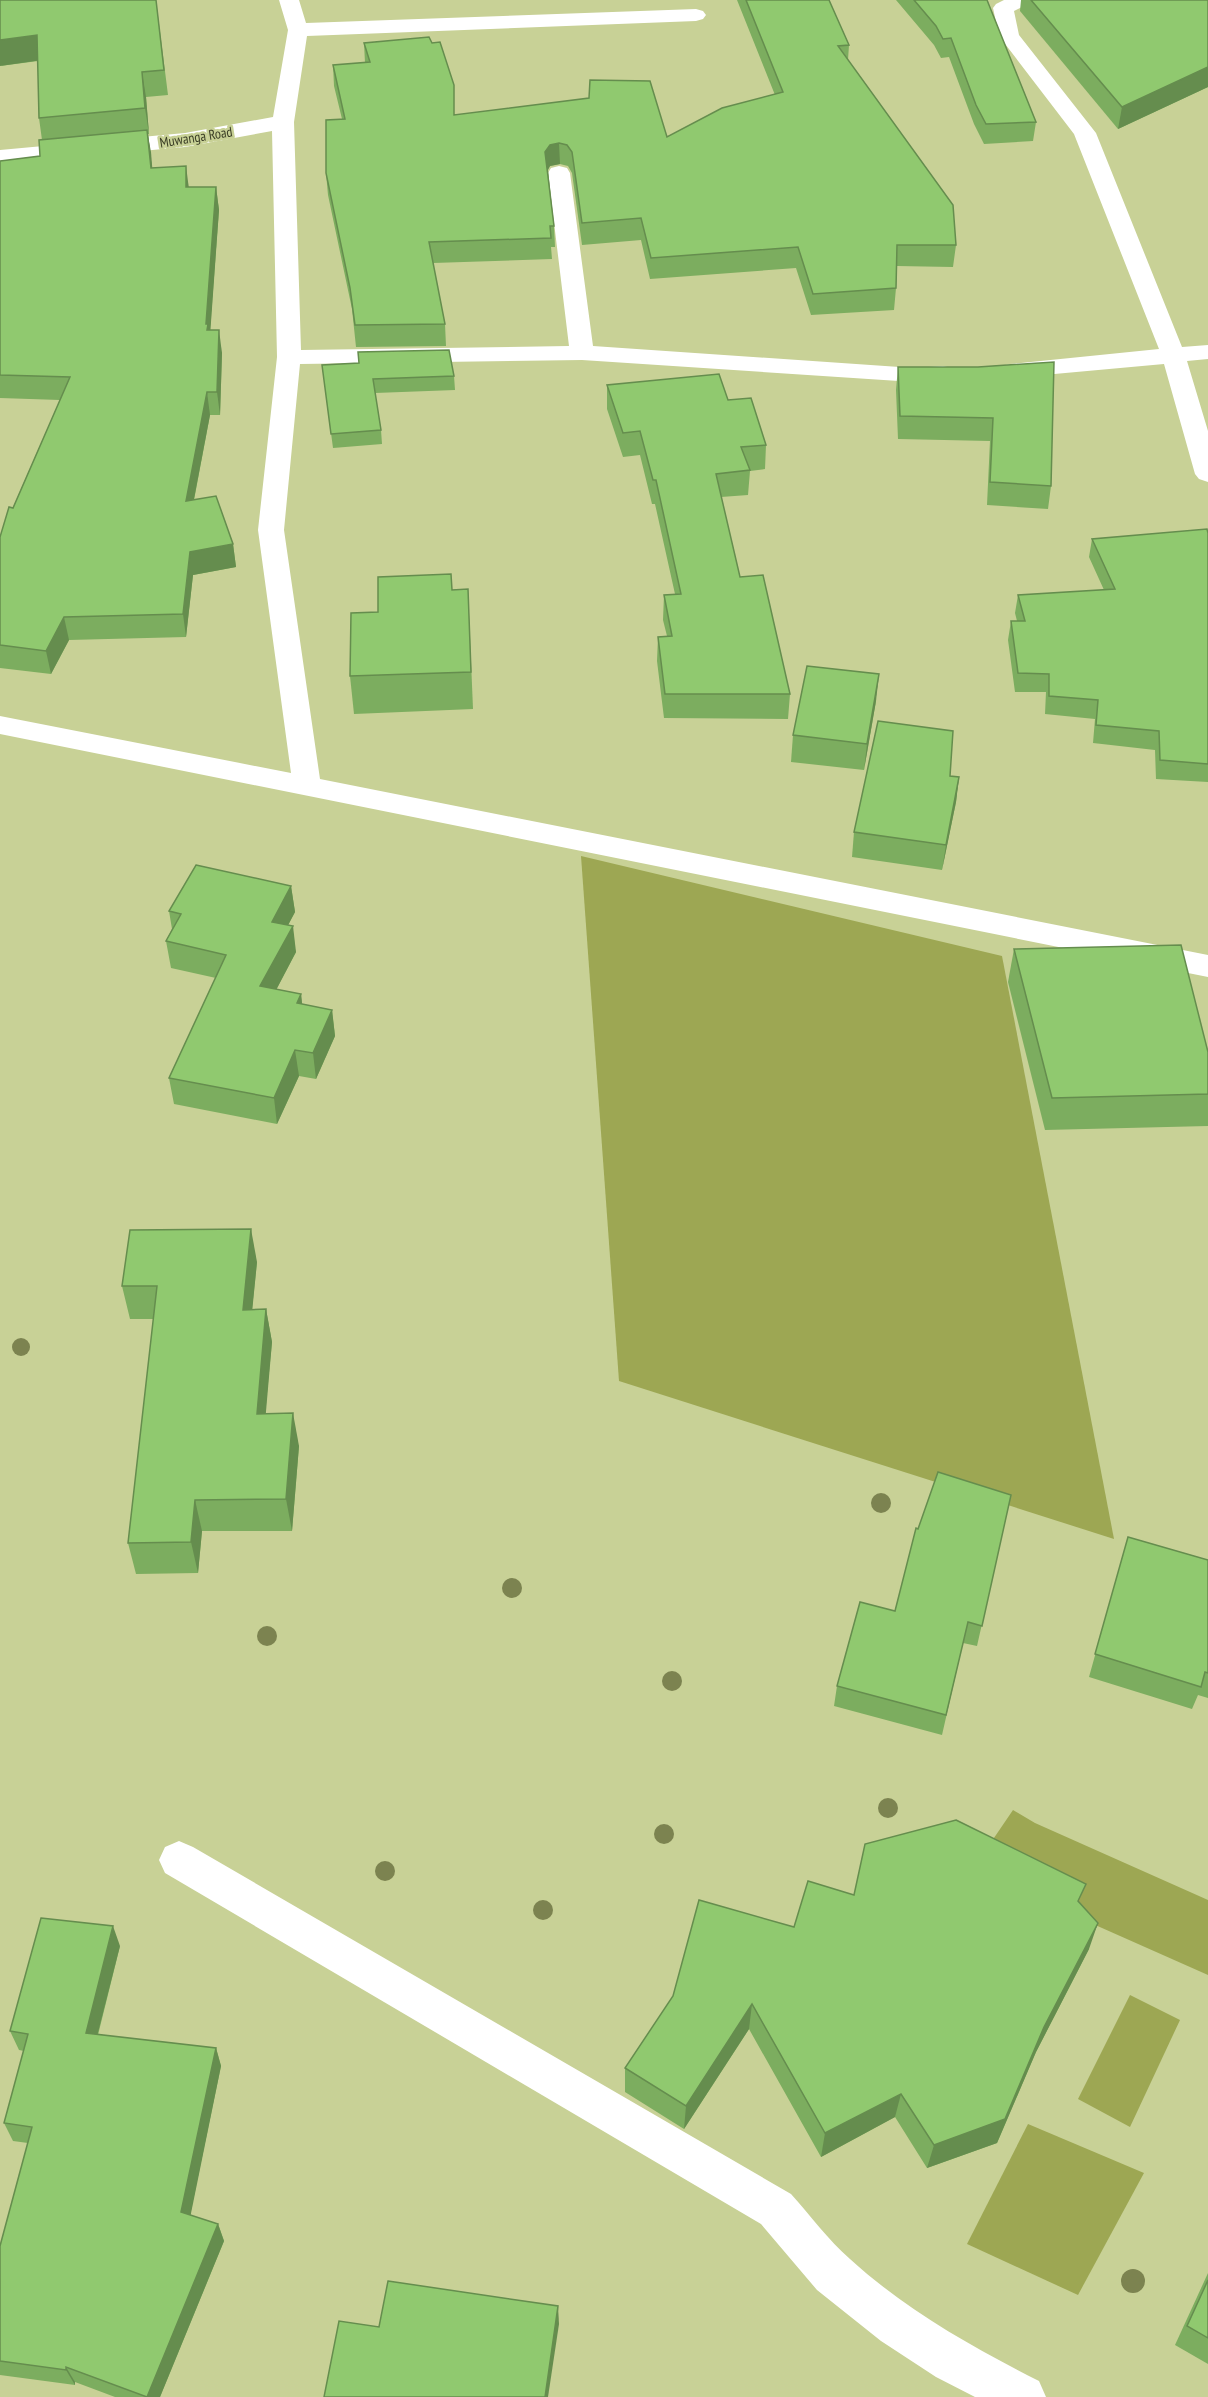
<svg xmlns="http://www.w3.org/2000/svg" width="1208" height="2397" font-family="'PT Sans Narrow',sans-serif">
  <rect width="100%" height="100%" fill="#c8d196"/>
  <g fill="#9da753">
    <path d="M581,856L1002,956L1114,1539L619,1381Z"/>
    <path d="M1013,1810L1035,1823L1208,1900V1975L1084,1920L981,1857Z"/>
    <path d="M1130,1995L1180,2020L1130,2127L1078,2099Z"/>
    <path d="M1028,2124L1144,2173L1078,2295L967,2244Z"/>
  </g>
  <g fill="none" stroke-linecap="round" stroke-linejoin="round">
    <g fill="#fff" fill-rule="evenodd">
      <path d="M279,0H299L306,23L696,9L703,11L706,15L703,19L696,21L307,36L294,122L301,350L569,346L548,173L551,168L559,166L567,168L570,173L593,346L914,368L943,366L952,368L955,373L952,378L914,382L582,360L300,364L284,530L320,779L1208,955V977L0,734V716L291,773L258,530L277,357L272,131L185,147L0,164V150L185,133L273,117L288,30Z"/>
      <path d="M1004,0H1031L1028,4L1014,11L1019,35L1096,133L1182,347L1208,345V359L1187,361L1208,431V482L1199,479L1195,474L1164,364L1010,378L1001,376L998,371L1001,366L1010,364L1159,349L1074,134L999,36L993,8L996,4Z"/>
      <path d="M179,1841L193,1847L791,2194C810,2215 828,2240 850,2259C906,2310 972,2347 1039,2381L1046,2397H975L936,2377L881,2341L817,2290L761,2224L165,1873L159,1860L165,1847Z"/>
    </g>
  </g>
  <g fill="#7c8350">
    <circle cx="21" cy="1347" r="9"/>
    <circle cx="881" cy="1503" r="10"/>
    <circle cx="512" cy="1588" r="10"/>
    <circle cx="267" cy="1636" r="10"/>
    <circle cx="672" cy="1681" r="10"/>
    <circle cx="888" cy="1808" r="10"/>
    <circle cx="664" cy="1834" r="10"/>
    <circle cx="385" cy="1871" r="10"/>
    <circle cx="543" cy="1910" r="10"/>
    <circle cx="1133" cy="2281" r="12"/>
  </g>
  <g fill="#7cad5f">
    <path d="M156,0L168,95L146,97L149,134H148L152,168L189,187H216L219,210L210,330L222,353L220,415H210L194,500L233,544L236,567L193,575L186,637L69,640L51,674L0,668V537L60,400L0,398V161L40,156L42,140L39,118L38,61L0,66Z"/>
    <path d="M737,0H829L849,45L848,60L956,245L953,267L897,266L896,288L894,310L811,315L796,268L650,279L641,240L582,245L572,173L568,166L560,164L550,166L548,170L554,226L555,247H551L552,259L433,263L445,324L446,346L356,347L352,309L328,195L326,173L342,119L334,86L333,65L365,63L364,43L455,115L667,137L775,95Z"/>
    <path d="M896,0H987L1036,122L1033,141L984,144L974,124L949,57L941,58L934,45Z"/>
    <path d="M1021,0H1208V87L1118,129L1020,11Z"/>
    <path d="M358,352L454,376L455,390L375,393L381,430L382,444L333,448L322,365L359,363Z"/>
    <path d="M898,367H978L1051,486L1048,509L987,505L990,441L898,439L896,390Z"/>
    <path d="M607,385L728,400L766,445L765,469L750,471L748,495L721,497L740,577L790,694L788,719L664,718L657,661L658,637L667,636L663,620L664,595L675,594L655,504H652L640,455L623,457L607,409Z"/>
    <path d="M1208,533V782L1156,779L1155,750L1093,743L1095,719L1045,714L1046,692H1015L1008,640L1011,621H1017L1015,613L1018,595L1104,590L1089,557L1092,539Z"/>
    <path d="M468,589L473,709L354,714L350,676L378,612L452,590Z"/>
    <path d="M876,701L864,770L791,762L793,735Z"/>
    <path d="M950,776L959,777L956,802L942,870L852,857L854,832Z"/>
    <path d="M291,886L295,912L288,925L296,952L276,990L301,994L302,1004L332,1010L335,1036L316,1079L299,1076L277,1124L174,1104L169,1078L216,978L171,968L166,941L172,929L169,911Z"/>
    <path d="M1014,949L1208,1052V1126L1045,1130L1008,982Z"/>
    <path d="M257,1262L252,1309H266L272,1342L265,1414L299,1446L292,1531H202L198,1573L136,1574L128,1543L154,1319H130L122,1286Z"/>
    <path d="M1011,1495L977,1646L963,1643L942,1735L834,1706L837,1686L895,1611L918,1529Z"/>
    <path d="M1128,1537L1208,1560V1698L1198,1695L1192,1709L1089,1677Z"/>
    <path d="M854,1895L1079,1902L1089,1949L1036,2052L997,2143L927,2168L895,2117L821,2157L749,2029L684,2129L625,2092V2068L794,1927Z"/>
    <path d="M120,1946L98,2035L216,2048L221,2066L190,2215L218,2224L224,2241L160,2397H115L75,2382V2385L0,2375V2246L28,2143L13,2141L4,2123L24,2051L19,2050L10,2031Z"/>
    <path d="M1208,2273V2364L1175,2345Z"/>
  </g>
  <g fill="#658d4e">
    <path d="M37,35L42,60L0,66V40Z"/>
    <path d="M1208,67V87L1118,129L1122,107Z"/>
    <path d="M142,72L146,97L149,134L145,108Z"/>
    <path d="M147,130L151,152L154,190L151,168Z"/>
    <path d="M559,143L560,164L550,166L546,173L545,152L550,145Z"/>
    <path d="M186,166L189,189L186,187Z"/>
    <path d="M216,187L219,210L210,336L206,324Z"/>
    <path d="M219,330L222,353L220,415L217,392Z"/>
    <path d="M207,392L210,415L189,525L186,501Z"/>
    <path d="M233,544L236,567L193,575L186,637L183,614L190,552Z"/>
    <path d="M64,617L69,640L51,674L46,651Z"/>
    <path d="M879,674L876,701L864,770L867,744Z"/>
    <path d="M959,777L956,802L942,870L946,845Z"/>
    <path d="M291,886L295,912L276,948L272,922Z"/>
    <path d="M293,926L296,952L264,1013L260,986Z"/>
    <path d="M301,994L304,1021L297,1003Z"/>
    <path d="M332,1010L335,1036L316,1079L313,1053Z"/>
    <path d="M295,1050L299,1076L277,1124L274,1098Z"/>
    <path d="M251,1229L257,1262L249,1343L243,1310Z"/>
    <path d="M266,1309L272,1342L263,1446L257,1414Z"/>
    <path d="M293,1413L299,1446L292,1531L286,1499Z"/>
    <path d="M195,1500L202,1531L198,1573L191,1542Z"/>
    <path d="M1098,1923L1089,1949L1036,2052L997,2143L927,2168L934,2145L1044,2027Z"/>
    <path d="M113,1926L120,1946L93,2052L86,2033Z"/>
    <path d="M752,2004L749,2029L684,2129L686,2106Z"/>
    <path d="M216,2048L221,2066L188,2228L181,2212Z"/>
    <path d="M901,2094L895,2117L821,2157L825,2133Z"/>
    <path d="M218,2224L224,2241L160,2397H147Z"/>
    <path d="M558,2306L559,2324L548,2397H545Z"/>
    <path d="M66,2367L75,2382V2385L66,2370Z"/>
  </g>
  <g fill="#90c96f" stroke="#658d4e" stroke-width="1.5">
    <path d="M0,0H156L164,70L142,72L145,108L39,118L37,35L0,40Z"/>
    <path d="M746,0H829L849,45L838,46L953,205L956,245H897L896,288L813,294L798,247L651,258L641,218L582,223L572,152L567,145L559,143L550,145L545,152L554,226H550L551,238L429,242L445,324L355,325L350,288L326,173V120L345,119L333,65L370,62L364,43L429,37L432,43L440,42L454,85V115L589,98L590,80L650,81L667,137L722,108L783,92Z"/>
    <path d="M914,0H987L1036,122L986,124L976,105L951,38L943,39L936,26Z"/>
    <path d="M1031,0H1208V67L1122,107Z"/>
    <path d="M147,130L151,168L186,166V187H216L206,324H208L207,330H219L217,392H207L186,501L216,496L233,544L190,552L183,614L64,617L46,651L0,645V537L9,507L13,508L70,377L0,375V161L40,156L39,140Z"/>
    <path d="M449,350L454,376L373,379L381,430L331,434L322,365L359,363L358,352Z"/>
    <path d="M1054,362L1051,486L990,482L993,418L900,416L898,367H978Z"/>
    <path d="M719,374L728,400L751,398L766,445L741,447L750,470L716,474L740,577L763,575L790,694H665L658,637L672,636L664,595L681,594L656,480H653L640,431L623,433L607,385Z"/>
    <path d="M1207,529L1208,533V764L1160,760L1159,731L1096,725L1098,700L1049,696V674L1018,673L1011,621H1025L1018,595L1115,589L1092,539Z"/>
    <path d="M451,574L452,590L468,589L471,672L350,676L351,613L378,612V577Z"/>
    <path d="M807,666L879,674L867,744L793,735Z"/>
    <path d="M878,721L953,731L950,776L959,777L946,845L854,832Z"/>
    <path d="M196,865L291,886L272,922L293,926L260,986L301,994L297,1003L332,1010L313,1053L295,1050L274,1098L169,1078L226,955L166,941L181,914L169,911Z"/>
    <path d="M1181,945L1208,1052V1094L1052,1098L1014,949Z"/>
    <path d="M251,1229L243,1310L266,1309L257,1414L293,1413L286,1499L195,1500L191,1542L128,1543L157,1286H122L130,1230Z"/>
    <path d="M938,1472L1011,1495L982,1626L968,1622L946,1715L837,1686L860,1602L895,1611L916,1528L918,1529Z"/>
    <path d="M1128,1537L1208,1560V1673L1205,1672L1201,1687L1095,1654Z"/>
    <path d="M956,1820L1086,1884L1078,1901L1098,1923L1044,2027L1005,2119L934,2145L901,2094L825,2133L752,2004L686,2106L625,2068L673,1996L699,1900L794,1927L808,1881L854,1895L865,1844Z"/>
    <path d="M41,1918L113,1926L86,2033L216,2048L181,2212L218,2224L147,2397L66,2367V2370L0,2361V2246L32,2127L4,2123L28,2034L10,2031Z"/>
    <path d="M1208,2280V2338L1187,2326Z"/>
    <path d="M388,2281L558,2306L545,2397H324L339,2321L379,2327Z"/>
  </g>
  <g text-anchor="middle" stroke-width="5" stroke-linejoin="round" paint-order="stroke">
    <g font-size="14" fill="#3c3f27" stroke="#c8d196">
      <text transform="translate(196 137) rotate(-9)" y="5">Muwanga Road</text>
    </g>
  </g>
</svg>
